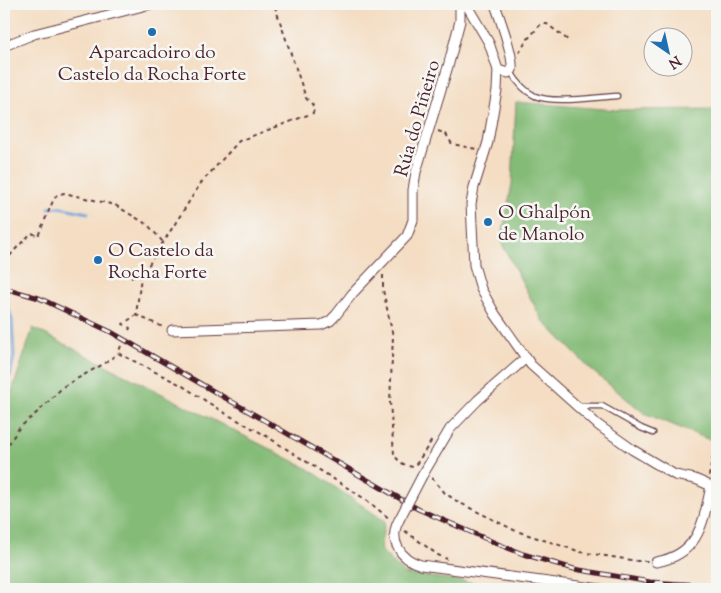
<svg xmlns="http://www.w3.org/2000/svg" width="721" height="593" font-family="'Sorts Mill Goudy',serif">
  <rect width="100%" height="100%" fill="#f6f6f2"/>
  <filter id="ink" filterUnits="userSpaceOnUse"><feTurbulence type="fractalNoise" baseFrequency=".02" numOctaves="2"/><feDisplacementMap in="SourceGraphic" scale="10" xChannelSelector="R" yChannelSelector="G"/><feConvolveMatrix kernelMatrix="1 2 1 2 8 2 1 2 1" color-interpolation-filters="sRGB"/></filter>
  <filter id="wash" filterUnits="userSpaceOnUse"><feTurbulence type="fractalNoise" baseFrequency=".0096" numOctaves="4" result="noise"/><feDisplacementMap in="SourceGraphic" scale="20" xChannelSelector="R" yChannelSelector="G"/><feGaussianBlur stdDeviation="1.12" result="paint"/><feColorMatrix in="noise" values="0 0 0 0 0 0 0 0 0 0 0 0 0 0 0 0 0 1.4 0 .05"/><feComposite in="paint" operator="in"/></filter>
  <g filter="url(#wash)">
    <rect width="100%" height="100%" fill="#f4ddc2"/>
    <g fill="#84bb77" stroke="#676d51">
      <path d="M516,102L617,110L717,109V443L644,413L590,369L542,320L501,242L512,184Z"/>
      <path d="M33,328L307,468L385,521L380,549L404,574L529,589H4V399L12,391Z"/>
    </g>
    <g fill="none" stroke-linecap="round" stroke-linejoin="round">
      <g stroke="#6ca0d8" stroke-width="3">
        <path d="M49,208L59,207L88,213"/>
        <path d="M4,293L12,320L14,356L10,376L4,380"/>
      </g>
    </g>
  </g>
  <g filter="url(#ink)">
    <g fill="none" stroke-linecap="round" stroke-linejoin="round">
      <g stroke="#643c42" stroke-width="7">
        <g id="lane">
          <path d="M511,72C517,82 524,91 535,96C554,104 596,97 617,96"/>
          <path d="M578,406H602L641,428L653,433"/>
        </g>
      </g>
      <g stroke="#643c42" stroke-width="11">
        <g id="street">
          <path d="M466,4L489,43L498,70L497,90L488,142L474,187L471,204L474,265L481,289L495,314L531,365L598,425L633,450L675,475L695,479L711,486C703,522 700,554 656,562"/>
          <path d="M495,4C500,20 514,55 512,70L508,73L498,70"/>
          <path d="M4,46L34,34L151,4"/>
          <path d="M172,330L321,325L330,321L336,315L352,294L407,236L413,220V190L416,172L449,63L460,21V4"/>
          <path d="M422,476L450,429L478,400L526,358"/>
          <path d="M399,520C388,540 400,559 421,565L601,589"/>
        </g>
      </g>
      <g stroke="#643c42" stroke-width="2" stroke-dasharray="4 4" stroke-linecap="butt">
        <path d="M519,53L527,40L541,24H547L568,40"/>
        <path d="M438,131L446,134L452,144L476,149"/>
        <path d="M4,257L8,259C11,253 26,238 32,233L38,236L53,201L57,195L64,193L115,205L148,225L163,242"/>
        <path d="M383,275V290L393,336L390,402L394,454C399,463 404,465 413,467L417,463L432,440"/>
        <path d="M131,277H141L201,183L239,141L313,113C316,103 308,102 306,98L274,4"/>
        <path d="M136,315L163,327"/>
        <path d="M129,330L130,328L123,324L136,315L141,277"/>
        <path d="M121,346L118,353L181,385L223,412L263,434L365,499L390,519"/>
        <path d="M4,451L19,428L40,410L64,386L107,362L118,353"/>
        <path d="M709,476L713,455H717"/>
        <path d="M432,478L445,493L458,502L516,531L581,552L637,561H649"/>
        <path d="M405,531L438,555L447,559"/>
      </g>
      <use href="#lane" stroke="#fff" stroke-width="4.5"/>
      <use href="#street" stroke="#fff" stroke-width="9"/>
      <g stroke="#4a1f2b" stroke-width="5">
        <path id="rail" d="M4,288L39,298L111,332L418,509L498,544L523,554L574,569L650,582L717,586"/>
      </g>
      <use href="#rail" stroke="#f6f6f2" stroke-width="3" stroke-dasharray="9" stroke-linecap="butt"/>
      <g stroke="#643c42" stroke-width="11" stroke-linecap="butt">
        <path id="street-bridge" d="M399,520L422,476"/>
      </g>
      <use href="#street-bridge" stroke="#fff" stroke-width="9"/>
    </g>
  </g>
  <g fill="#1f6fb2" stroke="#f6f6f2" stroke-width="2">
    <circle cx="152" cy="32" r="5"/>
    <circle cx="488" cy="222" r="5"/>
    <circle cx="98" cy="260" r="5"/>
  </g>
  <g text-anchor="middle" stroke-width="5" stroke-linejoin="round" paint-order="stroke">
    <g font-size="19" fill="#4a1f2b" stroke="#f6f6f2" text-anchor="start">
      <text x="152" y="58" text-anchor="middle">Aparcadoiro do<tspan x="152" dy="22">Castelo da Rocha Forte</tspan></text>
      <text x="498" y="218">O Ghalpón<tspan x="498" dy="22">de Manolo</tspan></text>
      <text x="108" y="256">O Castelo da<tspan x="108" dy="22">Rocha Forte</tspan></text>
    </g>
    <g font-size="19" fill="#4a1f2b" stroke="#f6f6f2">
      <text transform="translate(416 118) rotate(-74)" y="7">Rúa do Piñeiro</text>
    </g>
  </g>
  <rect width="721" height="593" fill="none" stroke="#f6f6f2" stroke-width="20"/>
  <g transform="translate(668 52) rotate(146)"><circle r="24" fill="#f6f6f2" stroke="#b1a0a2"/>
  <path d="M0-4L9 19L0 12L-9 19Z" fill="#1f6fb2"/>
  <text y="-8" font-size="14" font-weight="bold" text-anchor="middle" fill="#4a1f2b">N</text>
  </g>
</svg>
